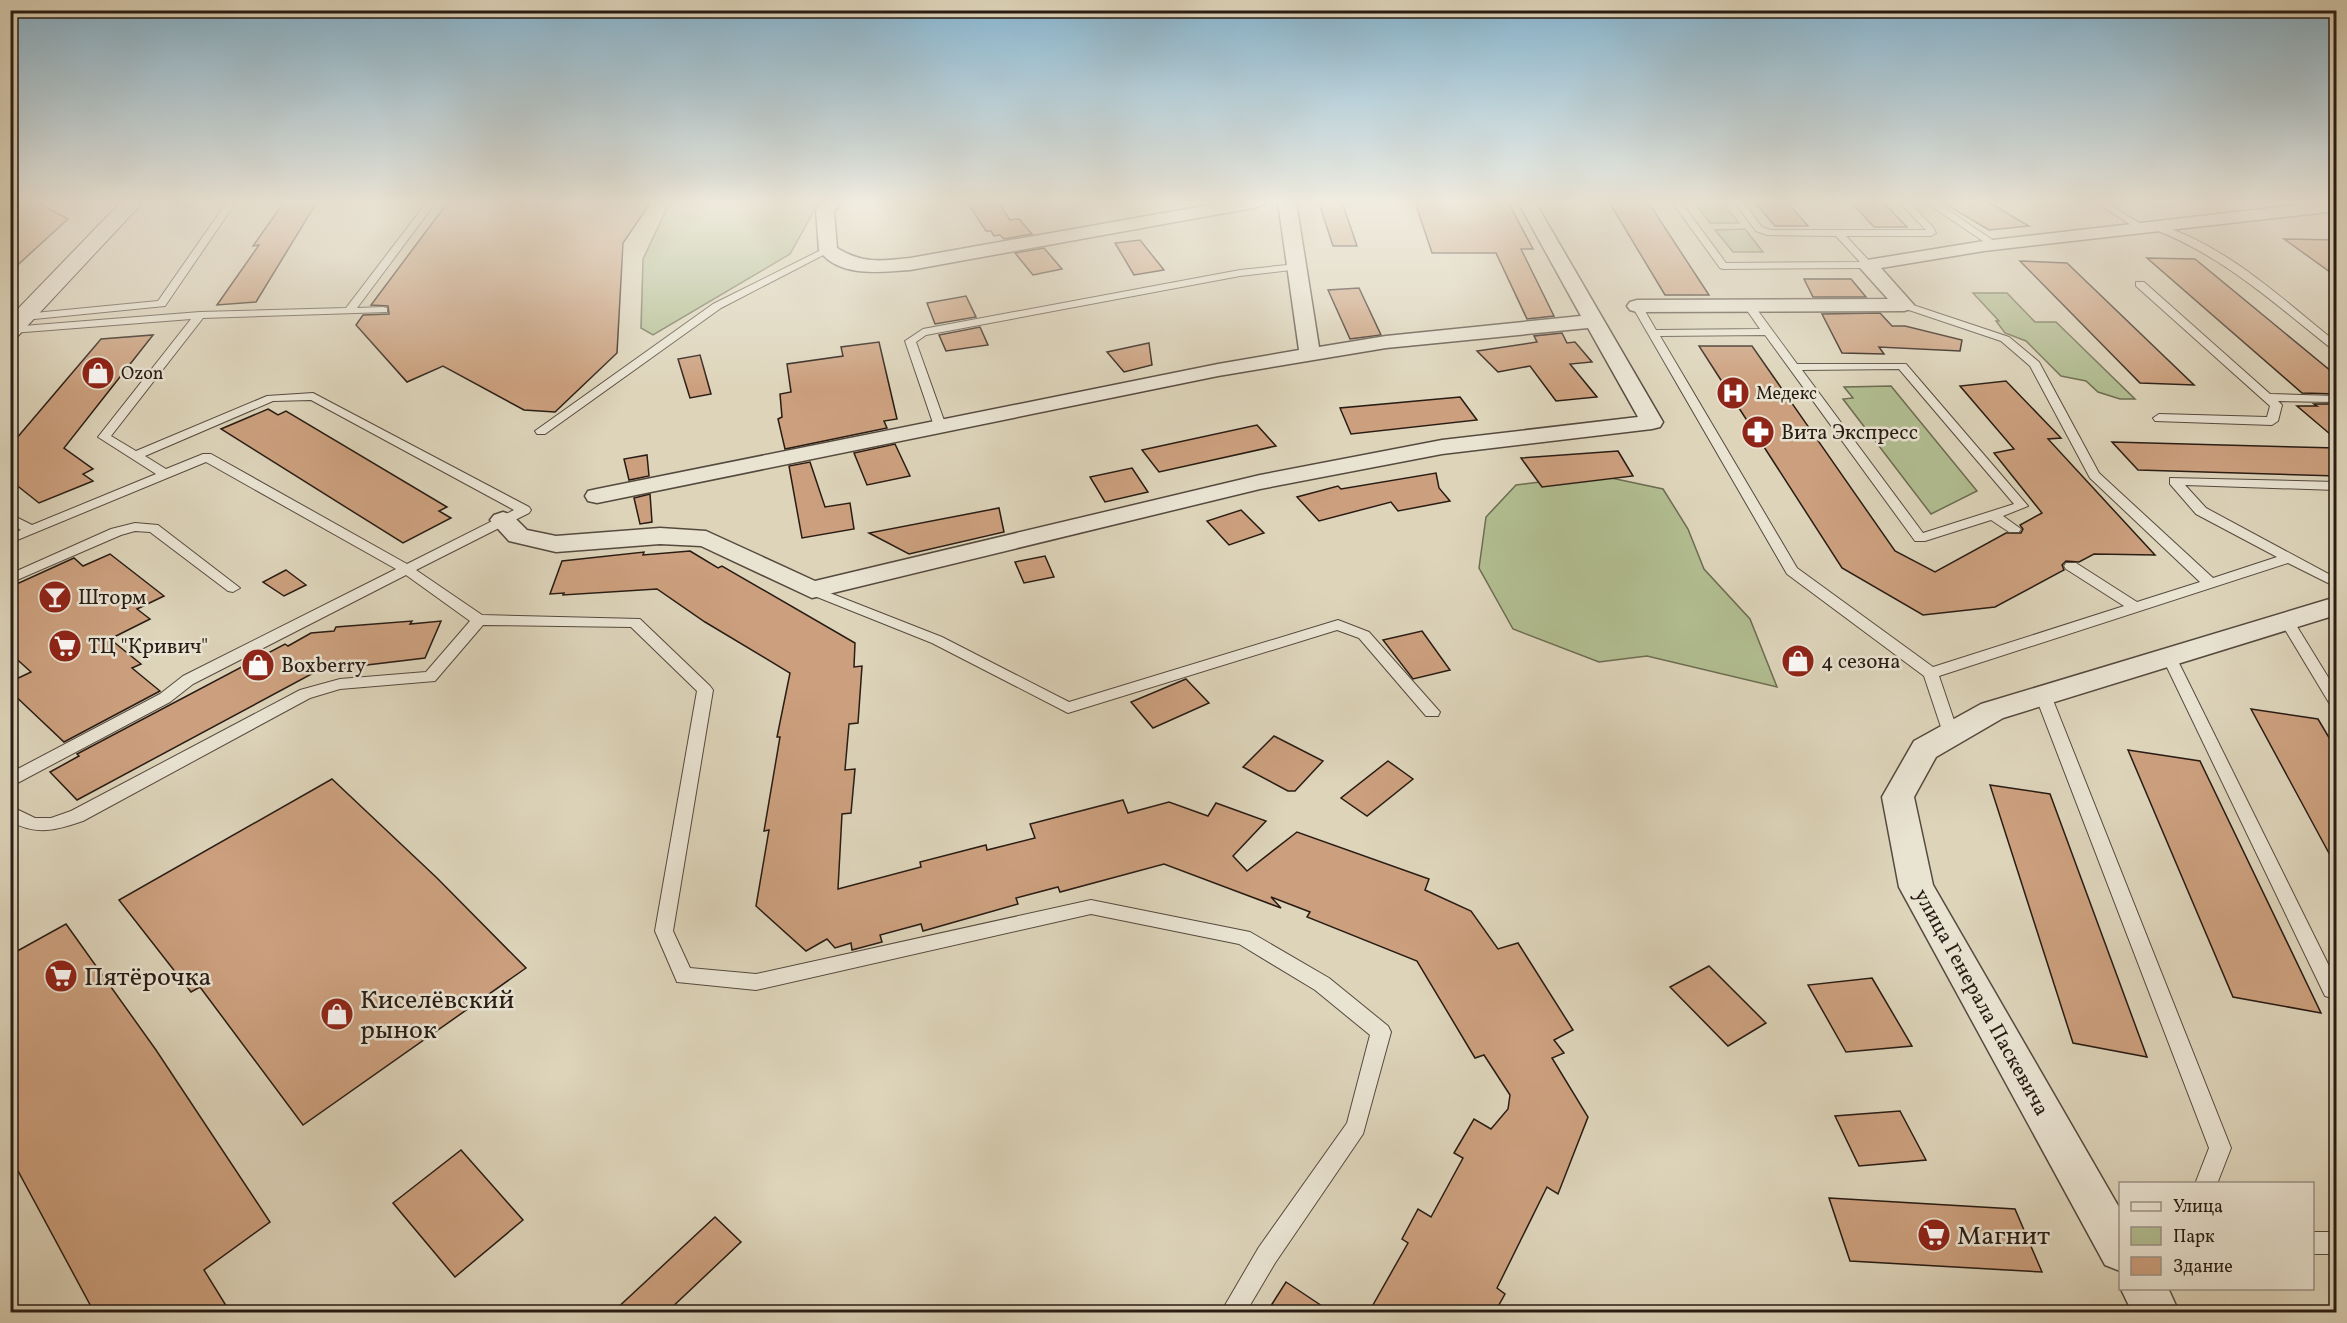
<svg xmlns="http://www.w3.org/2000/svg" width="2347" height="1323" font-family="Vollkorn,serif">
  <rect width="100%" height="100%" fill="#ddd4ba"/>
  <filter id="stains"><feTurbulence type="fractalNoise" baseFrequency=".00333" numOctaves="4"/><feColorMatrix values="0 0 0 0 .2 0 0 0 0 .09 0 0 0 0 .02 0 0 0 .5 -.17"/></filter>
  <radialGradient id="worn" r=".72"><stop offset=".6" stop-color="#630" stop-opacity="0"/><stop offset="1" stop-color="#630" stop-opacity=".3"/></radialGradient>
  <g fill="#b1bd90" stroke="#6d6c52" stroke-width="1.5">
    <path d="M670,202H819L790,254L653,335L641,328L643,259Z"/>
    <path d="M1694,202H1722L1739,223H1710Z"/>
    <path d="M1745,229L1763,252H1733L1715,230Z"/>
    <path d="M1973,293H2007L2035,322H2056L2135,399H2120L2098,392L2086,381L2061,376L2026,341L2005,333L1996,321H1999Z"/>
    <path d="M1891,386L1977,491L1931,514L1843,399L1853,398L1844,387Z"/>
    <path d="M1597,475L1663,489L1688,529L1704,569L1750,619L1777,687L1647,656L1599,662L1513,629L1479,568L1486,517L1516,485Z"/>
  </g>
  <g fill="#cca07e" stroke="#291c14" stroke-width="1.5">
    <path d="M10,202H37L68,219L10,272Z"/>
    <path d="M284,202H317L256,302L217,305L259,245L253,246Z"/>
    <path d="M448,202H651L623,243L617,353L555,412L524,410L443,366L407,382L356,325L363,315L389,314L388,306L371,305Z"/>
    <path d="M967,202H998L1010,220L1019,219L1032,234L1004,239L1000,235L994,236L991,231H986Z"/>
    <path d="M1342,202L1357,246H1333L1319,203Z"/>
    <path d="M1415,202H1508L1533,249H1521L1554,316L1527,319L1496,253H1432Z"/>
    <path d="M1609,202H1648L1709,295H1665Z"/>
    <path d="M1755,202H1787L1808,226H1775Z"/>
    <path d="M1851,202H1883L1907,227H1874Z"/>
    <path d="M1942,202H1988L2029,226L1989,230Z"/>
    <path d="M2284,239L2337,240V277Z"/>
    <path d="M1140,240L1164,270L1134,275L1115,243Z"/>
    <path d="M1044,248L1062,269L1033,275L1015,253Z"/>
    <path d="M2147,258L2195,259L2337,376V394L2302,393Z"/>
    <path d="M2020,261L2067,263L2194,385L2140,383Z"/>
    <path d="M1804,279H1851L1866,297H1813Z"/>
    <path d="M1359,288L1381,335L1350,339L1328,290Z"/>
    <path d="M966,296L976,317L935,324L927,303Z"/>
    <path d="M1880,313L1892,326H1905L1962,340L1960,351L1879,347L1884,354L1842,353L1822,314Z"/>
    <path d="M980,327L988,345L946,351L939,335Z"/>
    <path d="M1562,333L1567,343L1575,342L1592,362L1570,364L1597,397L1556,401L1530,366L1498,372L1477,351L1537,342L1534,336Z"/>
    <path d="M153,335L64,448L93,469L83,474L93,481L39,503L10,480V446L101,339Z"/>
    <path d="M879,342L897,419L884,421L887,428L785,449L778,419L782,417L780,394L791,392L787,364L843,356L841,347Z"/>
    <path d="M1149,343L1152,365L1124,372L1107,352Z"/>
    <path d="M1699,346H1752L1895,551L1935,572L2006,533H2021L2023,529L2020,525L2042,513L1994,453L2014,449L1960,386L2006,381L2061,438L2048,439L2155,555L2094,554L2079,562L2066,561L2062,565L2064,570L1995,607L1923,615L1842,568Z"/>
    <path d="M700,355L711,394L690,398L678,359Z"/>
    <path d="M1460,397L1477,420L1351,434L1340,408Z"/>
    <path d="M2314,404H2337V440L2297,406H2317Z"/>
    <path d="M268,409L278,415L286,411L447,507L439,511L451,518L403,543L221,429Z"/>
    <path d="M1257,425L1276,446L1159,472L1142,450Z"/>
    <path d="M2112,442L2337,448V476L2138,470Z"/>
    <path d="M895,444L910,476L867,485L854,453Z"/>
    <path d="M1618,451L1633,476L1542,487L1521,458Z"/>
    <path d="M647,455L649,476L629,480L624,459Z"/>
    <path d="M810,462L825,507L850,503L854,529L802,538L789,466Z"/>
    <path d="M1132,468L1148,492L1105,502L1090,477Z"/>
    <path d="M1436,473L1439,488L1450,501L1398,511L1391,502L1319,521L1297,497L1338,486L1341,489Z"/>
    <path d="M650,494L652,522L640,524L634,498Z"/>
    <path d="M999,508L1004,532L909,554L869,533Z"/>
    <path d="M1241,510L1264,533L1229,545L1207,521Z"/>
    <path d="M690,551L718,568L722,566L855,643L854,667L862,666L858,723L849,724L845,770L855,769L851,813L842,814L838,889L921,867L920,862L986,845L987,850L1035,838L1030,824L1123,800L1128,813L1169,802L1208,816L1216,803L1266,821L1233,856L1247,871L1297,832L1429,879L1425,890L1471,911L1498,949L1518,943L1573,1030L1554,1040L1564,1053L1552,1058L1588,1117L1558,1194L1547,1187L1497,1288L1505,1294L1495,1312H1369L1408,1243L1402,1239L1418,1209L1431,1217L1463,1158L1454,1153L1474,1119L1491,1129L1508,1109L1510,1095L1484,1055L1475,1058L1417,961L1307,917L1310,912L1271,897L1281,908L1164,864L1060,892L1058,887L1016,898L1018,904L923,931L921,924L880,935L882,942L852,950L851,943L835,948L827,939L806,951L756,906L769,830L764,831L780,737H777L790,673L705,622L657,589L563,595L564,593L550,594L562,561L644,552L643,555Z"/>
    <path d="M110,554L164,596L137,609L150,619L110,639L141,664L132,668L160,691L64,742L10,691V682L31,672L10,653V587L74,558L83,566Z"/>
    <path d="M1045,556L1054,577L1024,583L1015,562Z"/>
    <path d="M286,570L306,585L284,596L263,582Z"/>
    <path d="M412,621L410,624L441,621L425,658L317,671L77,800L50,772L79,756L77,754L285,644L288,646L311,633L334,631L336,627Z"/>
    <path d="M1422,631L1450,670L1413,679L1383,640Z"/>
    <path d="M1186,679L1209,703L1153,728L1131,702Z"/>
    <path d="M2251,709L2318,719L2337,751V868Z"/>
    <path d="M1274,736L1323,761L1295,791H1288L1243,767Z"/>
    <path d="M2128,750L2200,761L2321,1013L2233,997Z"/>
    <path d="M1388,761L1413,779L1367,816L1341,798Z"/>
    <path d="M332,779L437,878L526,968L303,1125L200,987L191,992L119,900Z"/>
    <path d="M1990,785L2050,794L2147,1057L2073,1043Z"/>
    <path d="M66,924L156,1050L270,1222L204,1270L230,1312H94L10,1156V955Z"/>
    <path d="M1709,966L1766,1023L1728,1046L1670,987Z"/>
    <path d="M1872,978L1912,1046L1846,1052L1808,985Z"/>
    <path d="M1900,1111L1926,1160L1859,1166L1835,1116Z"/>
    <path d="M461,1150L523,1220L455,1277L393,1203Z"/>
    <path d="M1829,1198L2015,1209L2042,1272L1850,1261Z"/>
    <path d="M715,1217L741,1242L667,1312H613Z"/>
    <path d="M1286,1282L1331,1312H1267Z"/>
  </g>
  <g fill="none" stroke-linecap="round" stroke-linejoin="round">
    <g stroke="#564a3e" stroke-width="2">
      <g id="lane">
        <path d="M227,202H236L165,306L24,320L19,317L24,314L158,301Z"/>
        <path d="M427,202H436L357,308L383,307L387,308V312L203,318L111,436L136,451L267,396L313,393L529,507L531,510L529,513L416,570L482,615L640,619L710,686L713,690L673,931L690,968L756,974L1091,900L1250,932L1329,978L1388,1026L1391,1032L1363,1134L1275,1263L1246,1312H1221L1259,1247L1347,1123L1370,1035L1315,990L1239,944L1091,914L756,990L677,982L655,931L697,691L631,627L483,625L435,681L340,689L310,698L83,821C57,830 36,836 10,821V806L35,818H51L71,811L300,690L340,679L426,672L470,621L406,575L193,684L170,702L10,787V773L160,694L183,676L396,569L206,462L10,543V534L21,530L10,524V514L32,525L156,474L98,437L191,319L12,333L10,327L200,312L346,308ZM311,400L514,510L407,564L211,454H203L166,469L145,456L273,401Z"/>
        <path d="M1672,202H1681L1726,263L1860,262L1836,236L1767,235L1756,231L1734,202H1743L1762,227L1771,230H1926L1899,202H1909L1933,227L1936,233L1931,236H1846L1873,265L1868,268L1723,269L1720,268Z"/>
        <path d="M1925,202H1936L2000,245L1992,247Z"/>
        <path d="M2095,202H2106L2147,228L2139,230Z"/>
        <path d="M2156,224C2225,244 2281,298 2336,342V350L2332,349C2275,304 2222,255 2153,229V225Z"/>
        <path d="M825,248L833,250L721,308L545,434H537L535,431L713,304Z"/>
        <path d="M1297,264L1300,265V269L1240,276L926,335L916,342L946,426L940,430L934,426L905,341L923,329L1240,270Z"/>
        <path d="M2136,282H2144L2270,394L2336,396V402L2278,401L2282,405L2278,421L2272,425L2155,421L2153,418L2159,414L2267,417L2270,406L2136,286Z"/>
        <path d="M1749,303L1753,304L1797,364H1906L2028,506L2003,516L2021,529L2019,532H2009L1991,520L1925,541H1915L1765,335L1660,336L1797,568L1933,667L2124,606L2066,569L2064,566L2066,563H2076L2137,602L2200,582L2090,478L2030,366L2001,341L1900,307L1899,305L1904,302L2009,337L2039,362L2099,473L2213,578L2277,557L2196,514L2170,484V478L2336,482V490L2185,485L2206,508L2336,578V587L2288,563L1939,676L1959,735L1957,739H1945L1924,676L1787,574L1632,306L1641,304L1656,330L1760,329L1744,306ZM1899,369L2014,504L1923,533L1802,370Z"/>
        <path d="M135,523L158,525L240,588L233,592L228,591L150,532L135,531L121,535L10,583V574L111,529Z"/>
        <path d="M812,586L942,637L1069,702L1338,620L1369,632L1440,712L1438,716H1426L1359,638L1337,630L1068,713L932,643L807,593L805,590Z"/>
        <path d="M2288,618L2293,620L2336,690V707L2331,706L2281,623Z"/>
        <path d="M2169,652L2176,657L2336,980V997L2332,998L2325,996L2162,657Z"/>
        <path d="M2043,690L2051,695L2231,1148L2217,1184H2195L2209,1148L2035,695Z"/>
        <rect x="2312" y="1232" width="24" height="22"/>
      </g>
    </g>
    <g stroke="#564a3e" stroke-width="3">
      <g id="street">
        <path d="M823,202H842L834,211L837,248C863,264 881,261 910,258L1226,202H1266L1258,207L910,270C881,272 838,278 819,250L816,210Z"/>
        <path d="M1278,202H1296L1319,347L1386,336L1581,316L1518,202H1535L1663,422L1660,427L1652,429L1442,454L1260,489L812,598L701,546L660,544L556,552L509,541L490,520L494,515L503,512L512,515L527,530L556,536L660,528L706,531L815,581L1260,475L1442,440L1638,417L1588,328L1386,348L1218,376L597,503L588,501L585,496L588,491L597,489L1218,364L1299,350Z"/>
        <path d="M2322,202H2336V211L1984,251L1881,268L1914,305L1911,309L1904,311L1637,312L1630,310L1627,306L1630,302L1637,300L1888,299L1861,269L1859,265L1861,261L1984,241Z"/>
        <path d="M2336,597V615L2003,718L1936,757L1914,797L1933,885L2120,1209V1271L2105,1265L1899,887L1882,797L1914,741L1981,704Z"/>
        <path d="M2120,1287L2168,1288L2179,1312H2132Z"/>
      </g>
    </g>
    <g stroke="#291c14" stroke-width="2">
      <path id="secondary" d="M121,202H143L18,336L10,338V317Z"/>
    </g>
    <use href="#lane" fill="#e9e3d2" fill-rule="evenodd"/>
    <use href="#street" fill="#e9e3d2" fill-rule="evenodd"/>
    <use href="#secondary" fill="#e9e3d2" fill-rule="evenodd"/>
  </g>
  <linearGradient id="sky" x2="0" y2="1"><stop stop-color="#86b6d2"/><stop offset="0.52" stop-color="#f0ece0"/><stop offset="1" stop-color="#f0ece0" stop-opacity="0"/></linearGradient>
  <rect width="2347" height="388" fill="url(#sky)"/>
  <defs>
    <g id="shop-disc" transform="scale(1.725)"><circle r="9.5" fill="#8f2418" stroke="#e9e3d2"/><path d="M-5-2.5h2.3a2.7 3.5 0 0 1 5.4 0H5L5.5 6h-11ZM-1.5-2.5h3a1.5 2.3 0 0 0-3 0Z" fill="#fff"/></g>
    <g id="hospital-disc" transform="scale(1.725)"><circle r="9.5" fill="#8f2418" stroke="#e9e3d2"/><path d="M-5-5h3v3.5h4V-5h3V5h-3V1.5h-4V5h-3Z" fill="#fff"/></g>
    <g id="pharmacy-disc" transform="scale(1.725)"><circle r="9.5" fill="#8f2418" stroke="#e9e3d2"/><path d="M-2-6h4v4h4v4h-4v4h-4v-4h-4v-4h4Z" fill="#fff"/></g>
    <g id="bar-disc" transform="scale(1.725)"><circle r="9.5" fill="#8f2418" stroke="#e9e3d2"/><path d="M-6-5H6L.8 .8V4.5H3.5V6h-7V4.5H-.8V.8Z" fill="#fff"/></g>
    <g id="supermarket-disc" transform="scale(1.725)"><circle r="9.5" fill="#8f2418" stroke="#e9e3d2"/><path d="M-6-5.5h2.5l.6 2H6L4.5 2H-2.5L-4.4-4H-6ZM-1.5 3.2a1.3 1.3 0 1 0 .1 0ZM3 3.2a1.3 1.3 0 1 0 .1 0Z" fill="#fff"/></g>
  </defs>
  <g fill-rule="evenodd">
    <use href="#shop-disc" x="98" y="373"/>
    <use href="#hospital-disc" x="1733" y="393"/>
    <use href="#pharmacy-disc" x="1758" y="432"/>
    <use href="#bar-disc" x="55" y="597"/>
    <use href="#supermarket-disc" x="65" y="646"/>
    <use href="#shop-disc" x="1798" y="661"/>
    <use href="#shop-disc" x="258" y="665"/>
    <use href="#supermarket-disc" x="61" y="976"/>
    <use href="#shop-disc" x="337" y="1014"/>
    <use href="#supermarket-disc" x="1934" y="1235"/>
  </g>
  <g text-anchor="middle" stroke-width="5" stroke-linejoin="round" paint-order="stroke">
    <g font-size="18" fill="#291c14" stroke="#e9e3d2" text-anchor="start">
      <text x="121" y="379">Ozon</text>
      <text x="1756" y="399">Медекс</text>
    </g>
    <g font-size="21" fill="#291c14" stroke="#e9e3d2" text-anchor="start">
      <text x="1781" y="439">Вита Экспресс</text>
      <text x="78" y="604">Шторм</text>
      <text x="88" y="653">ТЦ "Кривич"</text>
      <text x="1821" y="668">4 сезона</text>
      <text x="281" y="672">Boxberry</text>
    </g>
    <g font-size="21" fill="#291c14" stroke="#e9e3d2">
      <text transform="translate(1982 1002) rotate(61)" y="7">улица Генерала Паскевича</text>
    </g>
    <g font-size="26" fill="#291c14" stroke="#e9e3d2" text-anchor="start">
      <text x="84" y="985">Пятёрочка</text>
      <text x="360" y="1008">Киселёвский<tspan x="360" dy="30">рынок</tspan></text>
      <text x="1957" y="1244">Магнит</text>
    </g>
  </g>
  <rect width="2347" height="1323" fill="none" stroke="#ddd4ba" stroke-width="36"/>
  <rect x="12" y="12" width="2323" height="1299" fill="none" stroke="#291c14" stroke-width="3"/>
  <rect x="18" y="18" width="2311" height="1287" fill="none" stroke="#291c14" stroke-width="1.5"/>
  <rect x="2119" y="1182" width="195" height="108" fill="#e9e3d2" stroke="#9c9386" stroke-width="1.5"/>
  <rect x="2131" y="1202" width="30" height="9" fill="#e9e3d2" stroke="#9c9386" stroke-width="1.5"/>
  <text x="2173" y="1212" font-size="18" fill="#291c14">Улица</text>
  <rect x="2131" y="1227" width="30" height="18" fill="#b1bd90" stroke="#9c9386" stroke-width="1.5"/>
  <text x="2173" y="1242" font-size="18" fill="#291c14">Парк</text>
  <rect x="2131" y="1257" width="30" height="18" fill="#cca07e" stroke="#9c9386" stroke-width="1.5"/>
  <text x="2173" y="1272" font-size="18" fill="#291c14">Здание</text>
  <rect width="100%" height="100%" filter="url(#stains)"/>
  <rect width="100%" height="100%" fill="url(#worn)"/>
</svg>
